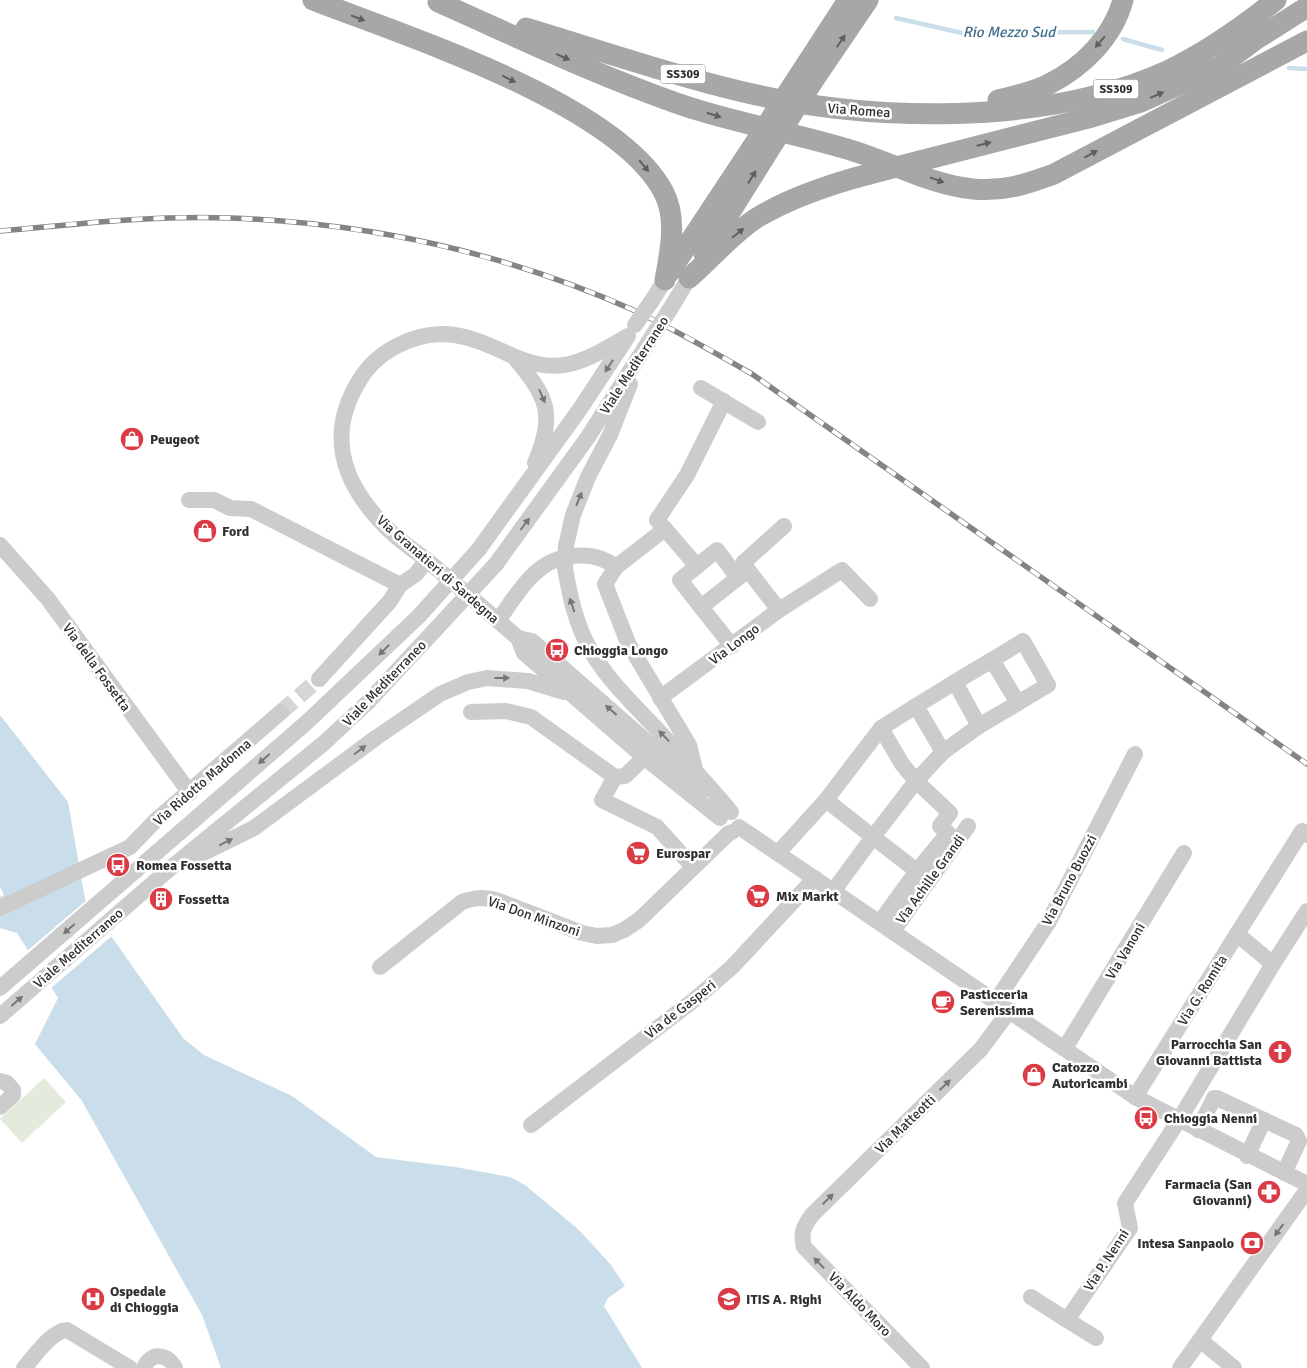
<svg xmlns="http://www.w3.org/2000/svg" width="1307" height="1368" font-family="Signika,sans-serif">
  <rect width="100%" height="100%" fill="#fff"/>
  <path fill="#e4ebdd" d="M44,1078L66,1102L22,1143L0,1119Z"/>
  <path fill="#caddea" d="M0,715L68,802L85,899L183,1038L204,1055L292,1096L376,1157L455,1167L510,1177L525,1185L579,1230L611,1265L625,1286L608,1298L604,1306L642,1368H221L202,1315L82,1101L35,1044L58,998L17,933L0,928V897L4,895L0,887Z"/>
  <path fill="#fff" d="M88,899L113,935L50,989L27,951Z"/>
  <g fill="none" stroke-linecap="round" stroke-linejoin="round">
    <g stroke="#caddea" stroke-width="4.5">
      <path d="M896,18L962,33L1093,32"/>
      <path d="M1123,39L1162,50"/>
      <path d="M1289,68L1307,69"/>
    </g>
    <path stroke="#d5d5d5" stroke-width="16" stroke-dasharray="16 8" stroke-linecap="butt" d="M281,712L319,679"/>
    <g stroke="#ccc" stroke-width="16">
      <path d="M651,302L665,280"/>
      <path d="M669,311L689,278"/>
      <path d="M628,336C578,365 557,378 502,351C482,342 463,334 441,334C409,335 375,353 359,381C323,440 346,490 393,534C404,544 417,552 429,562C459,587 488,612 518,638L524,653L645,758L720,818"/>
      <path d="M514,357C547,397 556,412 535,463"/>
      <path d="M701,388L758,422"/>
      <path d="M189,500H214L230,508L251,509L400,585"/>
      <path d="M665,529L697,566"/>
      <path d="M0,545L48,599L190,793"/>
      <path d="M566,546L573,515L588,477L610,435L630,384"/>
      <path d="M479,549L580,409L626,339"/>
      <path d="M496,564L588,437L653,335"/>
      <path d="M565,568C570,597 576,625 591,651C608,680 632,703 655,727C681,755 707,783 731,812"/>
      <path d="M748,570L743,563L784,526"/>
      <path d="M701,607L680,580L717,550L738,578"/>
      <path d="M498,621C509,605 520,587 534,574C555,553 593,549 616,567"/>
      <path d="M518,638L532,641L702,790"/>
      <path d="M732,646L701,607L748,570L779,610"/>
      <path d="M992,660L1023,641L1048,685L1018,703"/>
      <path d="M319,679L390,601L400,585L416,574L427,560"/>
      <path d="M955,682L992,660L1018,703L979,726"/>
      <path d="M660,698L779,610L842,570L870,599"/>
      <path d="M916,706L955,682L979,726L943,752"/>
      <path d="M471,712L506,711L531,717L615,777L625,776L651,751"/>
      <path d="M881,728L916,706L943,752L916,781L950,813L940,826L948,833L917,871"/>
      <path d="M695,769L689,745L628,643L605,584L616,567L665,529L657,520L687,475L724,401"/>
      <path d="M615,777L602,800L657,827L693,867"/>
      <path d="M826,800L881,728L902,764L916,781L873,837L917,871L880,922"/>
      <path d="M739,827L1135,1097L1307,1184"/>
      <path d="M778,853L826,800L873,837L834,890"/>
      <path d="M193,858L254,828L377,737L440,694L468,682L487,678L528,681L564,692"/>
      <path d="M0,908L130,847L156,820L281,712"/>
      <path d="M893,931L968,826"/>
      <path d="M1237,934L1302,831L1307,835"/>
      <path d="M1273,964L1307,911"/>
      <path d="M380,967L462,902C475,897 485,897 499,901L582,933L597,936L612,935L624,930L639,920L729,833L732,832"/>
      <path d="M0,988L306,723L419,616"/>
      <path d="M996,1001L1048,923L1135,754"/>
      <path d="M0,1016L167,871L324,743L367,703L435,630"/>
      <path d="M1065,1048L1184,853"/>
      <path d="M0,1081L7,1083L13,1090V1095L0,1107"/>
      <path d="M531,1125L694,1000L732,967L815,878"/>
      <path d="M1198,1130L1214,1098H1217L1296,1135L1299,1141L1284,1173"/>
      <path d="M1247,1156L1264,1120"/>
      <path d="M1031,1297L1067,1320L1130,1228L1125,1203L1179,1120L1273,964L1237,934L1135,1097"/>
      <path d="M1067,1320L1096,1338"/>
      <path d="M1200,1340L1234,1368"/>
      <path d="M24,1368C34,1357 51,1331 67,1330L130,1368"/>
      <path d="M144,1368C150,1352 168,1353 175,1368"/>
      <path d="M922,1368L804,1247C800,1233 804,1226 812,1215L981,1049L1010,1010"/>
      <path d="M1180,1368L1307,1190"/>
    </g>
    <g stroke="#a7a7a7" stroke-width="21">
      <path d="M313,0C405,36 616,103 663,191C678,218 670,252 665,280"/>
      <path d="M438,2C517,37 596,75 679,104C734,123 791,132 847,149C889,161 930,185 973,189C1004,192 1026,184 1054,174L1307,41"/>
      <path d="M526,28C596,49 665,73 735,90C865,122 1043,127 1167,71C1207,52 1242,27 1276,0"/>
      <path d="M800,74L848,0"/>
      <path d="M813,81L868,0"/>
      <path d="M998,100C1014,96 1034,92 1049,84C1083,67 1113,37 1123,0"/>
      <path d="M920,161L1092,117L1141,102L1220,66L1255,40L1307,7"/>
      <path d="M704,254L774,142"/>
      <path d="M669,273L757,140"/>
      <path d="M689,278C712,258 733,233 758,217C792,197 831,184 869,174"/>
    </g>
    <g stroke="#848484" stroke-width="5.5">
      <path id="rail" d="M0,231C77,224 154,215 231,218C368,223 505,253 631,309C672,328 712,351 752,374L1307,764"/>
    </g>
    <use href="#rail" stroke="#fff" stroke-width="4" stroke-dasharray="11" stroke-linecap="butt"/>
    <g stroke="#ccc" stroke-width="16">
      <path d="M635,325L651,302"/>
      <path d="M653,335L669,311"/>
      <path d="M565,568L566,546"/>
      <path d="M419,616L479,549"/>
      <path d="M435,630L496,564"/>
    </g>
    <g stroke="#a7a7a7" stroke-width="21">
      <path d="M757,140L800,74"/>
      <path d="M774,142L813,81"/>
      <path d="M869,174L920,161"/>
    </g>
  </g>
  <defs><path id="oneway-solid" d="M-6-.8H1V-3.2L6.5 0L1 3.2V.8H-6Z" transform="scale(1.25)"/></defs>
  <g fill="#5f5f5f">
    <use href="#oneway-solid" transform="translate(358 18) rotate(21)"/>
    <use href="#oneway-solid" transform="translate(841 41) rotate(-56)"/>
    <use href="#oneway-solid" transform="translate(1100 42) rotate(131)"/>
    <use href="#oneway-solid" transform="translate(563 57) rotate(24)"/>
    <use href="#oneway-solid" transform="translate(509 79) rotate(26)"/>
    <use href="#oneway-solid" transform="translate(1157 95) rotate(-23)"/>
    <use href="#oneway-solid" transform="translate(714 115) rotate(17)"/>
    <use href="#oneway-solid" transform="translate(984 144) rotate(-14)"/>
    <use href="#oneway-solid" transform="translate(1091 154) rotate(-29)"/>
    <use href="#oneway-solid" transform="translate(644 166) rotate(50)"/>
    <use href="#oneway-solid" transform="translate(752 177) rotate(-58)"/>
    <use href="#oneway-solid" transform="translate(937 180) rotate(20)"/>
    <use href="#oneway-solid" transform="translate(738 233) rotate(-39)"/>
  </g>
  <g fill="#767676">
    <use href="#oneway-solid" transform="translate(609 366) rotate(123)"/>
    <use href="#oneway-solid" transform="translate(542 396) rotate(66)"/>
    <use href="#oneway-solid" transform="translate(579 499) rotate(-68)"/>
    <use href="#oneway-solid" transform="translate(525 524) rotate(-53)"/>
    <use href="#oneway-solid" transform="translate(572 605) rotate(-108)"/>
    <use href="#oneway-solid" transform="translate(384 650) rotate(135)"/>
    <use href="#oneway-solid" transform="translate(502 678)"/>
    <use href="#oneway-solid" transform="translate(611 710) rotate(-139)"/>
    <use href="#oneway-solid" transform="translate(664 736) rotate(-134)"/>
    <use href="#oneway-solid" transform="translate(360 750) rotate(-37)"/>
    <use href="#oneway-solid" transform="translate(264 759) rotate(139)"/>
    <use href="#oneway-solid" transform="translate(226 842) rotate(-26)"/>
    <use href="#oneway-solid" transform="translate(69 929) rotate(139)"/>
    <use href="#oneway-solid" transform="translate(17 1001) rotate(-41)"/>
    <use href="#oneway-solid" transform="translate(945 1085) rotate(-44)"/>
    <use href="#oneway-solid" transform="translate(828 1199) rotate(-44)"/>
    <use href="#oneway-solid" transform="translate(1279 1230) rotate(126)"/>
    <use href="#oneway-solid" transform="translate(819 1263) rotate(-134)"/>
  </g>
  <defs>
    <g id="shop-disc" transform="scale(1.25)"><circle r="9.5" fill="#db3b44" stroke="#fff"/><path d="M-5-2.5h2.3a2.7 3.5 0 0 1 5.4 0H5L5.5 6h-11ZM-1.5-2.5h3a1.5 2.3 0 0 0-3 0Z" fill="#fff"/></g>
    <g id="bus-disc" transform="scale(1.25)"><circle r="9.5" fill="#db3b44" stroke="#fff"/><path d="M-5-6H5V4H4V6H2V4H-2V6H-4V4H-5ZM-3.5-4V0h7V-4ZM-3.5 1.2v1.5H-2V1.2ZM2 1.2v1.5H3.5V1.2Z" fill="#fff"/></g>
    <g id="supermarket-disc" transform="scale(1.25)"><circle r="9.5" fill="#db3b44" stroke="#fff"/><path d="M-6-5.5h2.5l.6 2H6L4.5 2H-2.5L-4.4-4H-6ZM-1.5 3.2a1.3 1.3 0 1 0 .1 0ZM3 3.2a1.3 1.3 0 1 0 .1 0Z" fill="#fff"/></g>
    <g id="building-disc" transform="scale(1.25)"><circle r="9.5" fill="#db3b44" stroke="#fff"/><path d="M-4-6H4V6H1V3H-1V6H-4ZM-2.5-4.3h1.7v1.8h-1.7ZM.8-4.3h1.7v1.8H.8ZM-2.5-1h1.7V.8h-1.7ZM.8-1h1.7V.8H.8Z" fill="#fff"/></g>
    <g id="cafe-disc" transform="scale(1.25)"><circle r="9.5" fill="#db3b44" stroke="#fff"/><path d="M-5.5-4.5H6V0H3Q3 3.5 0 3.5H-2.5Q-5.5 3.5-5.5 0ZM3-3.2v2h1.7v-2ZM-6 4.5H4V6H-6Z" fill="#fff"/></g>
    <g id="church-disc" transform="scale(1.25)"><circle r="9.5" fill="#db3b44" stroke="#fff"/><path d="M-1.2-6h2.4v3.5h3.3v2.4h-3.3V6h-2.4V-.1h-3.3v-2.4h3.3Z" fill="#fff"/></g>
    <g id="pharmacy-disc" transform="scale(1.25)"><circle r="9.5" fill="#db3b44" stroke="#fff"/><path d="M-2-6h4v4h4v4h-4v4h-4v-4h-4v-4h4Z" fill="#fff"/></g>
    <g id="bank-disc" transform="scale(1.25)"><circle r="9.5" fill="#db3b44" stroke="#fff"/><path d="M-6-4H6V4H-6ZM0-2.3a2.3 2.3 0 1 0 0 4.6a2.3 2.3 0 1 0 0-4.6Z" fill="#fff"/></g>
    <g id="hospital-disc" transform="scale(1.25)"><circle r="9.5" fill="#db3b44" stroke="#fff"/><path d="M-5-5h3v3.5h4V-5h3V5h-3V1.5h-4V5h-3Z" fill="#fff"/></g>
    <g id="school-disc" transform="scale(1.25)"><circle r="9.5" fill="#db3b44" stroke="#fff"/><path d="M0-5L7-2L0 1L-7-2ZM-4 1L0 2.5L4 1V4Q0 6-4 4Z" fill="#fff"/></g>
  </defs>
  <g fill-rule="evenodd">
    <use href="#shop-disc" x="132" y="439"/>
    <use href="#shop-disc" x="205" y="531"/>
    <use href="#bus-disc" x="557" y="650"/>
    <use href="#supermarket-disc" x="638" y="853"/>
    <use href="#bus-disc" x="118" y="865"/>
    <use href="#supermarket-disc" x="758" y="896"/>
    <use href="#building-disc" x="161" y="899"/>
    <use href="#cafe-disc" x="943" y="1002"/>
    <use href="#church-disc" x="1280" y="1052"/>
    <use href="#shop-disc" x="1034" y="1075"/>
    <use href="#bus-disc" x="1146" y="1118"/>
    <use href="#pharmacy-disc" x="1269" y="1192"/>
    <use href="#bank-disc" x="1252" y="1243"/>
    <use href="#hospital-disc" x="93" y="1299"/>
    <use href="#school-disc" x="729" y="1299"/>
  </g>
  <g text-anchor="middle" stroke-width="5" stroke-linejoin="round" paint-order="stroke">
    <g fill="#fff" stroke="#6d6d6d" stroke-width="1">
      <rect x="660.5" y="64.5" width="45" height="19" rx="4"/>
      <rect x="1093.5" y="79.5" width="45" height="19" rx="4"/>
    </g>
    <g font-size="12" font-weight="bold" fill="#2f2f2f">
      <text x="683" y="78">SS309</text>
      <text x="1116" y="93">SS309</text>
    </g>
    <g font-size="14" fill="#2f2f2f" stroke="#fff">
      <text transform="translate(859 110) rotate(4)" y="5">Via Romea</text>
      <text transform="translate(634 365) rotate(-57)" y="5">Viale Mediterraneo</text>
      <text transform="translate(438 569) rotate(41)" y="5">Via Granatieri di Sardegna</text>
      <text transform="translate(734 644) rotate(-37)" y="5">Via Longo</text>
      <text transform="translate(97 667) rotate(54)" y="5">Via della Fossetta</text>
      <text transform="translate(384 683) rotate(-46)" y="5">Viale Mediterraneo</text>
      <text transform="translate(202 782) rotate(-41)" y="5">Via Ridotto Madonna</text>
      <text transform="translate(930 879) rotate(-54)" y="5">Via Achille Grandi</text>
      <text transform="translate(1069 880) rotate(-62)" y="5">Via Bruno Buozzi</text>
      <text transform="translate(534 916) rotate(19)" y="5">Via Don Minzoni</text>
      <text transform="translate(78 948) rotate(-41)" y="5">Viale Mediterraneo</text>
      <text transform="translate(1125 951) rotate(-59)" y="5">Via Vanoni</text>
      <text transform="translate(1202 990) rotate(-58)" y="5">Via G. Romita</text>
      <text transform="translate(680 1009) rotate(-38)" y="5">Via de Gasperi</text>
      <text transform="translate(905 1124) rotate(-44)" y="5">Via Matteotti</text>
      <text transform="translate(1106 1260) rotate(-57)" y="5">Via P. Nenni</text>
      <text transform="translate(860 1304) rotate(46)" y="5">Via Aldo Moro</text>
    </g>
    <g font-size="14" font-weight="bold" fill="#2f2f2f" stroke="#fff" text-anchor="start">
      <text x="150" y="444">Peugeot</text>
      <text x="222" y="536">Ford</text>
      <text x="574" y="655">Chioggia Longo</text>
      <text x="656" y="858">Eurospar</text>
      <text x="136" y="870">Romea Fossetta</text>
      <text x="776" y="901">Mix Markt</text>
      <text x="178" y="904">Fossetta</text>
      <text x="960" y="999">Pasticceria<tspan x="960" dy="16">Serenissima</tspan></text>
      <text x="1262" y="1049" text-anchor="end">Parrocchia San<tspan x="1262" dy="16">Giovanni Battista</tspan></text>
      <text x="1052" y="1072">Catozzo<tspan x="1052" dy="16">Autoricambi</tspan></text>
      <text x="1164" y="1123">Chioggia Nenni</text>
      <text x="1252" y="1189" text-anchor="end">Farmacia (San<tspan x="1252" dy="16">Giovanni)</tspan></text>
      <text x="1234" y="1248" text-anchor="end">Intesa Sanpaolo</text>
      <text x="110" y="1296">Ospedale<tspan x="110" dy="16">di Chioggia</tspan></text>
      <text x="746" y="1304">ITIS A. Righi</text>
    </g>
    <g font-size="15" font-style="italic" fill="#416e8c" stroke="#fff">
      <text x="1009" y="37">Rio Mezzo Sud</text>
    </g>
  </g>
</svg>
